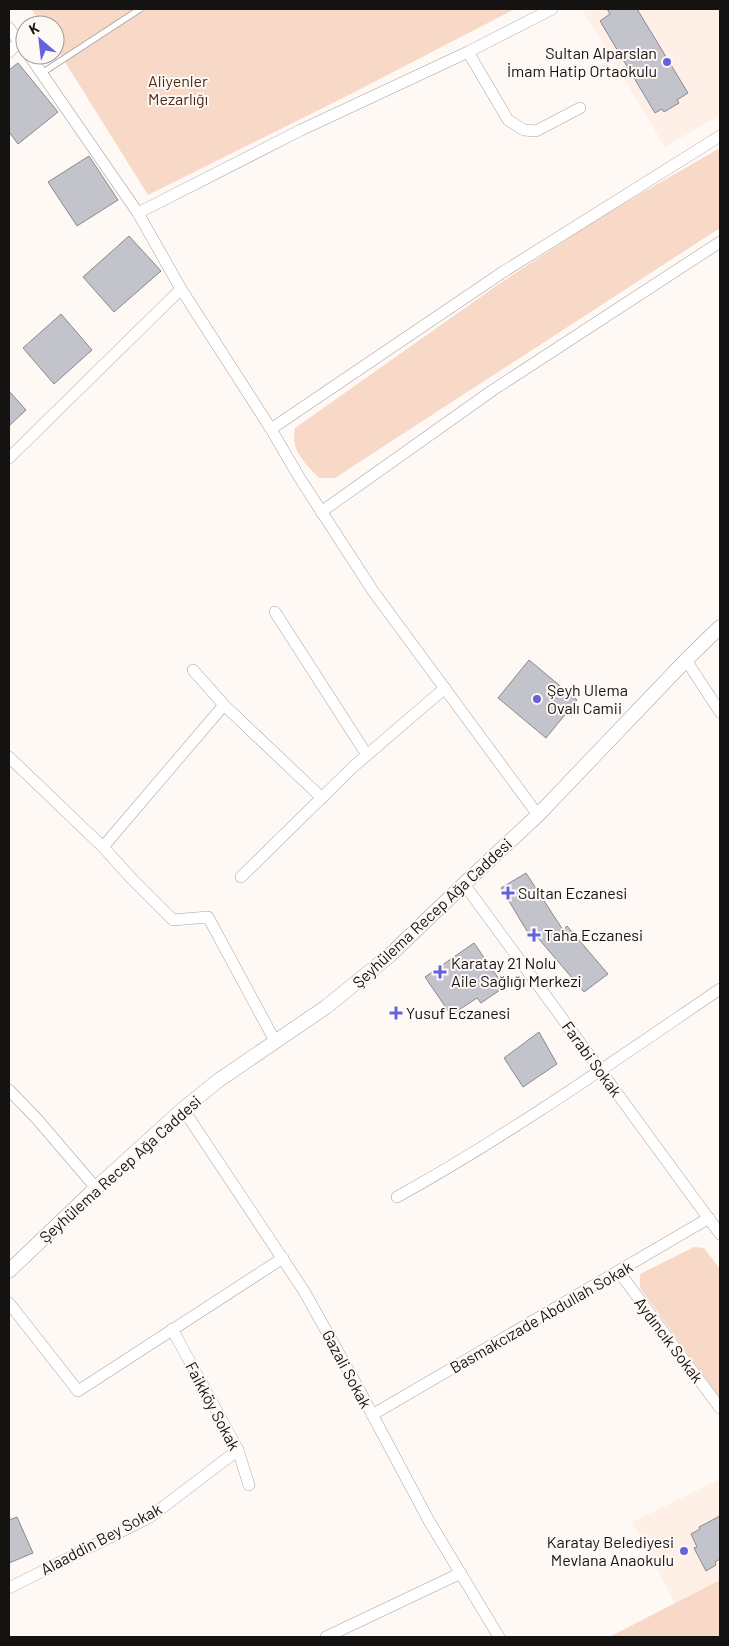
<svg xmlns="http://www.w3.org/2000/svg" width="729" height="1646" font-family="Barlow,sans-serif">
  <rect width="100%" height="100%" fill="#fff9f6"/>
  <g fill="#feefe7">
    <path d="M582,9H720V115L665,147Z"/>
    <path d="M720,1479V1580L675,1603L632,1522Z"/>
  </g>
  <g fill="#f8d9c8">
    <path d="M31,9H515L345,97L148,195L55,46V25H42Z"/>
    <path d="M720,148V228L335,478H319C305,463 290,451 295,428L496,286L602,216Z"/>
    <path d="M694,1247L704,1248L720,1269V1398L640,1288V1274Z"/>
    <path d="M720,1580V1637H609L613,1635Z"/>
  </g>
  <g fill="#c3c4cb" stroke="#898990">
    <path d="M607,9H637L688,93L677,100L679,103L664,112L662,109L655,113L600,21L610,14Z"/>
    <path d="M18,63L58,112L18,144L9,132V70Z"/>
    <path d="M89,156L118,200L77,226L48,182Z"/>
    <path d="M129,236L161,271L114,312L83,277Z"/>
    <path d="M61,314L92,350L54,384L23,348Z"/>
    <path d="M9,391L26,410L9,426Z"/>
    <path d="M529,660L577,700L546,738L498,698Z"/>
    <path d="M526,873L563,930L567,926L608,974L584,992L538,938L533,941L501,888Z"/>
    <path d="M474,943L501,982L496,985L500,990L481,1003L477,998L451,1015L425,977Z"/>
    <path d="M539,1032L557,1064L523,1087L504,1058Z"/>
    <path d="M720,1516V1559L715,1562L716,1565L706,1571L694,1548L697,1547L691,1534L700,1529L699,1527Z"/>
    <path d="M17,1517L33,1553L9,1563V1520Z"/>
  </g>
  <g fill="none" stroke-linecap="round" stroke-linejoin="round">
    <g stroke="#aaa3a0" stroke-width="7">
      <path id="service" d="M42,73L140,9"/>
    </g>
    <g stroke="#aaa3a0" stroke-width="12">
      <g id="minor">
        <path d="M9,28L25,50"/>
        <path d="M9,52L19,42"/>
        <path d="M468,52L508,120L524,130L536,131L580,108"/>
        <path d="M29,55L138,213L181,289L271,429L299,477L373,591L538,815"/>
        <path d="M138,213L301,130L468,52L552,9"/>
        <path d="M271,429L503,272L720,136"/>
        <path d="M9,458L181,289"/>
        <path d="M321,512L493,390L720,242"/>
        <path d="M275,612L367,755"/>
        <path d="M686,660L720,712"/>
        <path d="M193,670L224,705L322,798"/>
        <path d="M9,757L103,847L132,879L173,920L208,917L275,1041"/>
        <path d="M103,847L224,705"/>
        <path d="M241,877L353,767L445,688"/>
        <path d="M464,884L720,1234"/>
        <path d="M9,1090L37,1119L96,1188"/>
        <path d="M183,1109L304,1291L356,1384L429,1521L499,1637"/>
        <path d="M397,1197C509,1135 614,1061 720,989"/>
        <path d="M619,1272L720,1408"/>
        <path d="M9,1303L78,1391L283,1258"/>
        <path d="M172,1329L238,1450L249,1485"/>
        <path d="M372,1415L709,1218"/>
        <path d="M9,1588L150,1517L238,1450"/>
        <path d="M326,1637L461,1573"/>
      </g>
    </g>
    <g stroke="#aaa3a0" stroke-width="15">
      <path id="tertiary" d="M9,1271L96,1188L183,1109L219,1080L326,1007L389,956L464,884L538,815L686,660L720,627"/>
    </g>
    <use href="#service" stroke="#fff" stroke-width="5.5"/>
    <use href="#minor" stroke="#fff" stroke-width="11"/>
    <use href="#tertiary" stroke="#fff" stroke-width="14"/>
  </g>
  <g fill="#6563dc" stroke="#fff9f6" stroke-width="2">
    <circle cx="667" cy="62" r="5"/>
    <circle cx="537" cy="699" r="5"/>
    <path d="M505.5 885.5h5v5h5v5h-5v5h-5v-5h-5v-5h5z"/>
    <path d="M531.5 927.5h5v5h5v5h-5v5h-5v-5h-5v-5h5z"/>
    <path d="M437.5 964.5h5v5h5v5h-5v5h-5v-5h-5v-5h5z"/>
    <path d="M393.5 1005.5h5v5h5v5h-5v5h-5v-5h-5v-5h5z"/>
    <circle cx="684" cy="1551" r="5"/>
  </g>
  <g text-anchor="middle" stroke-width="4" stroke-linejoin="round" paint-order="stroke">
    <g font-size="16" fill="#151312" stroke="#fff9f6" text-anchor="start">
      <text x="657" y="59" text-anchor="end">Sultan Alparslan<tspan x="657" dy="18">İmam Hatip Ortaokulu</tspan></text>
      <text x="547" y="696">Şeyh Ulema<tspan x="547" dy="18">Ovalı Camii</tspan></text>
      <text x="518" y="899">Sultan Eczanesi</text>
      <text x="544" y="941">Taha Eczanesi</text>
      <text x="451" y="969">Karatay 21 Nolu<tspan x="451" dy="18">Aile Sağlığı Merkezi</tspan></text>
      <text x="406" y="1019">Yusuf Eczanesi</text>
      <text x="674" y="1548" text-anchor="end">Karatay Belediyesi<tspan x="674" dy="18">Mevlana Anaokulu</tspan></text>
    </g>
    <g font-size="16" fill="#4e2a15" stroke="#fff9f6">
      <text x="178" y="87">Aliyenler<tspan x="178" dy="18">Mezarlığı</tspan></text>
    </g>
    <g font-size="16" fill="#151312" stroke="#fff9f6">
      <text transform="translate(432 913) rotate(-43)" y="6">Şeyhülema Recep Ağa Caddesi</text>
      <text transform="translate(592 1059) rotate(54)" y="6">Farabi Sokak</text>
      <text transform="translate(120 1169) rotate(-42)" y="6">Şeyhülema Recep Ağa Caddesi</text>
      <text transform="translate(541 1317) rotate(-30)" y="6">Basmakcızade Abdullah Sokak</text>
      <text transform="translate(669 1340) rotate(53)" y="6">Aydıncık Sokak</text>
      <text transform="translate(347 1369) rotate(62)" y="6">Gazali Sokak</text>
      <text transform="translate(213 1406) rotate(62)" y="6">Faikköy Sokak</text>
      <text transform="translate(101 1539) rotate(-28)" y="6">Alaaddin Bey Sokak</text>
    </g>
  </g>
  <rect width="729" height="1646" fill="none" stroke="#151312" stroke-width="20"/>
  <g transform="translate(40 40) rotate(332)"><circle r="24" fill="#fff9f6" stroke="#a19d9b"/>
  <path d="M0-4L9 19L0 12L-9 19Z" fill="#6563dc"/>
  <text y="-8" font-size="14" font-weight="bold" text-anchor="middle" fill="#151312">K</text>
  </g>
</svg>
